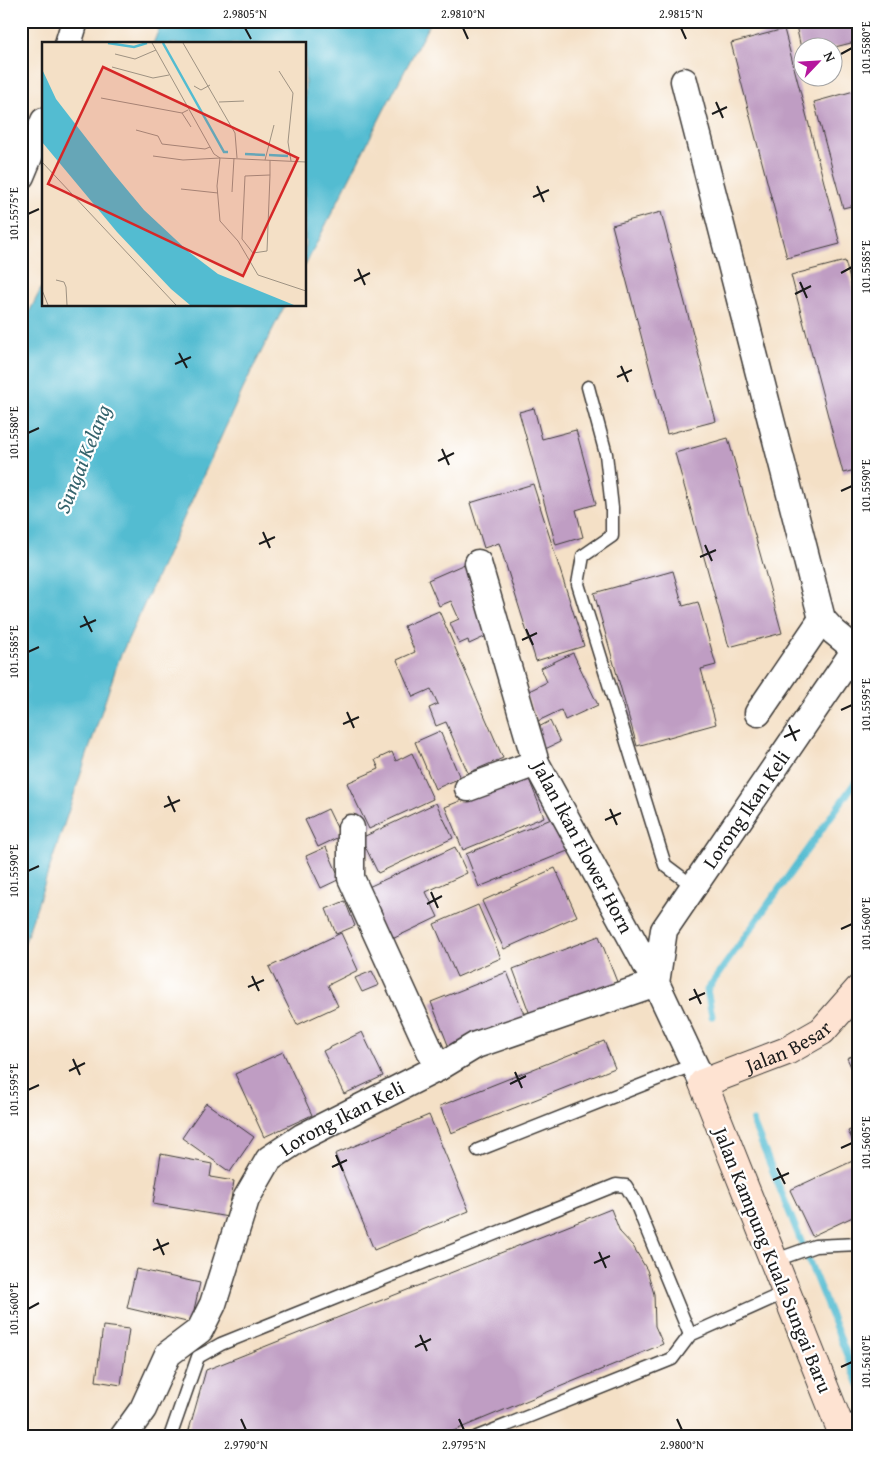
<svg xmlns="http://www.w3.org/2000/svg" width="880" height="1458" font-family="'Gentium Book Plus',serif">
  <rect width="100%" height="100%" fill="#fff"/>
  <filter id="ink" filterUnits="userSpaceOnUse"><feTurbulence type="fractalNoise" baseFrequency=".02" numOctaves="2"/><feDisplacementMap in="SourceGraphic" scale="10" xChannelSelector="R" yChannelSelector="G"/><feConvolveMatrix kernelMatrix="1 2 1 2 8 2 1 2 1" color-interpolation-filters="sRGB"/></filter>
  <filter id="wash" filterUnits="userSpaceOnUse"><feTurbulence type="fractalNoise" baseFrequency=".0096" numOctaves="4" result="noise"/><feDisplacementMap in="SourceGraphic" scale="20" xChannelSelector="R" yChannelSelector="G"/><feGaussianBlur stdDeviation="1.12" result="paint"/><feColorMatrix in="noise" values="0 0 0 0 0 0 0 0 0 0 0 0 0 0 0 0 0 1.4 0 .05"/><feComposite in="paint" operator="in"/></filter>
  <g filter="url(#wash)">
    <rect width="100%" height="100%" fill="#f4e0c6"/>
    <g fill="#53bcd1" stroke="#386c76">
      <path d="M162,21H431L384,110L305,266V44H153Z"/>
      <path d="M44,283V305H285L250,374L119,659L21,954V328Z"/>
    </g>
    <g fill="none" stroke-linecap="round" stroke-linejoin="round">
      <g stroke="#53bcd1" stroke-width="7">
        <path d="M712,1016L707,990L859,777"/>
        <path d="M753,1122L859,1385"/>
      </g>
    </g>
    <g id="blocks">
      <g fill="#bf9dc3">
        <path d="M795,21H859V41L831,48H801Z"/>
        <path d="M784,29L840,244L787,258L731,43Z"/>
        <path d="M854,91L859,107V204L843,208L814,102Z"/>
        <path d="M661,212L716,421L667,434L612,225Z"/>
        <path d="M845,261L859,313V469L843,473L791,275Z"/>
        <path d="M534,408L542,439L576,430L596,504L576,510L583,537L556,545L519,412Z"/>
        <path d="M728,438L782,633L729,647L675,453Z"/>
        <path d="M533,484L584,646L536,661L499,543L484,548L470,503Z"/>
        <path d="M467,563L478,589L472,592L491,634L469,644L468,640L459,644L450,623L459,619L451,601L439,606L428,580Z"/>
        <path d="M673,571L683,606L698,602L716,665L701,669L716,724L637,746L594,593Z"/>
        <path d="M439,611L503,758L468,773L446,722L436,726L429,708L438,704L431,689L413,697L397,660L415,652L404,626Z"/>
        <path d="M573,653L598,705L565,720L561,710L538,721L525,693L547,682L541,668Z"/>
        <path d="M550,721L560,742L543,750L533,730Z"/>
        <path d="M440,731L460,778L435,789L415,742Z"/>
        <path d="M392,752L396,761L412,753L433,799L369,829L347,783L379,769L375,760Z"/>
        <path d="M527,774L544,817L463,850L445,807Z"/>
        <path d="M436,803L453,838L378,873L361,838Z"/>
        <path d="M328,809L341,836L318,847L305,820Z"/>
        <path d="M561,815L575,848L479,887L466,854Z"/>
        <path d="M326,847L340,879L321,888L306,856Z"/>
        <path d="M455,847L467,873L426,892L438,917L386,942L362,890Z"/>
        <path d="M555,868L577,916L504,949L482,901Z"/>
        <path d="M345,901L355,926L336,934L326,909Z"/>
        <path d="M478,905L501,958L457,977L434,924Z"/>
        <path d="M341,933L358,970L328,985L338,1006L297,1025L269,967Z"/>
        <path d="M599,936L619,987L532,1020L513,969Z"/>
        <path d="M372,971L379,985L362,992L355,978Z"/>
        <path d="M507,972L526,1019L450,1050L431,1002Z"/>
        <path d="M362,1032L383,1076L344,1094L323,1051Z"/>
        <path d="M604,1041L615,1068L451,1133L440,1106Z"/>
        <path d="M283,1052L312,1115L264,1137L235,1074Z"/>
        <path d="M859,1053V1084L847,1058Z"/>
        <path d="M206,1103L254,1137L230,1172L182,1138Z"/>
        <path d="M429,1115L469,1211L374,1250L335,1154Z"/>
        <path d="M859,1126V1153L848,1131Z"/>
        <path d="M161,1154L212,1164L210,1177L234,1181L228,1217L153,1204Z"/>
        <path d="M859,1158V1214L812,1236L790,1190Z"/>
        <path d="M611,1209L620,1232L633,1246L647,1270L654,1294L655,1326L663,1344L439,1437H187L206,1370Z"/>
        <path d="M136,1269L200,1283L191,1323L127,1308Z"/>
        <path d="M103,1326L129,1329L121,1385L96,1381Z"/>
      </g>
    </g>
  </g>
  <g filter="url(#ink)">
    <use href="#blocks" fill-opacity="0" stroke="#3c3936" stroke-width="1"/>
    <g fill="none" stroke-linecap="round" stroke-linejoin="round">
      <g stroke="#3c3936" stroke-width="15">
        <g id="lane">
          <path d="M588,387L606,454L612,508V536L583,556L578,584L665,865L693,886"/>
          <path d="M478,1150L695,1064"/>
          <path d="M773,1261L815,1246L859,1244"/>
          <path d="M840,1427L859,1417"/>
          <path d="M170,1437L198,1357L221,1344L616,1185L626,1186L635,1201L690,1335L786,1292"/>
          <path d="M477,1437L672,1359L690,1335"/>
        </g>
      </g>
      <g stroke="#3c3936" stroke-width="29">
        <g id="street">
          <path d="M68,44L75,21"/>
          <path d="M684,81L822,619L834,632L855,649"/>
          <path d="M21,176L44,121"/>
          <path d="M758,713L822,619"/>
          <path d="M468,788L536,763"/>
          <path d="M351,828V878L438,1068"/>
          <path id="s1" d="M703,1083L656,983L664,930L859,644"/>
          <path id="s2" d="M123,1437L143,1409L168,1354L200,1330L213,1304L246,1199L269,1159L302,1137L438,1068L476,1045L656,983L536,763L478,563"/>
        </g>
      </g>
      <g stroke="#3c3936" stroke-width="30">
        <g id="secondary">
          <path id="s3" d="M844,1437L703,1083L787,1051L822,1031L859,989"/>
        </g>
      </g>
      <use href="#lane" stroke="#fff" stroke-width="12"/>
      <use href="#street" stroke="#fff" stroke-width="26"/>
      <use href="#secondary" stroke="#fee3d2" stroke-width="28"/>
    </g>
  </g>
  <path fill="none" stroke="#1c1c1c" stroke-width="2" d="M245,28L251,39M463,28L468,39M681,28L686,39M841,54L852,48M716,102L723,118M712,114L727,107M537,186L544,202M533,197L549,190M28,214L39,209M358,269L365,285M841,273L852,267M354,281L370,273M800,282L807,298M795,294L811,286M179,353L187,368M175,364L191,357M621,366L628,382M617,377L632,370M28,433L39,428M442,449L449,465M438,461L454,453M841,491L852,486M263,532L270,548M259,544L275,537M705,545L712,561M700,557L716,550M84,616L92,632M80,627L96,620M526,629L533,645M522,640L537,633M28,652L39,647M841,710L852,705M347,712L354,728M343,724L359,717M789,725L796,741M784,737L800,730M168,796L175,812M164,807L180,800M610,809L617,825M605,820L621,813M28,871L39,866M431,892L438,908M427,904L442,896M841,929L852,924M252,976L259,991M248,987L264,980M694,989L701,1004M689,1000L705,993M73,1059L80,1075M69,1071L85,1063M515,1072L522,1088M510,1084L526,1076M28,1090L39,1085M841,1148L852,1143M336,1155L343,1171M332,1167L347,1160M777,1168L785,1184M773,1180L789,1173M157,1239L164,1255M153,1250L169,1243M599,1252L606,1268M594,1263L610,1256M28,1309L39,1303M420,1335L427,1351M415,1347L431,1339M841,1367L852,1362M241,1419L246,1430M459,1419L464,1430M677,1419L682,1430"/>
  <g text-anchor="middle" stroke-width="4.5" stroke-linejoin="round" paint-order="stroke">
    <g font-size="20" fill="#1c1c1c" stroke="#fff">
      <text dy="7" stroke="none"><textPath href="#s1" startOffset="310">Lorong Ikan Keli</textPath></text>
      <text transform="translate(583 847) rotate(62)" y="7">Jalan Ikan Flower Horn</text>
      <text dy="7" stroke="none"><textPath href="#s3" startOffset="474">Jalan Besar</textPath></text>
      <text dy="7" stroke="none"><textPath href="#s2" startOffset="404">Lorong Ikan Keli</textPath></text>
      <text transform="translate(773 1260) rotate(68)" y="7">Jalan Kampung Kuala Sungai Baru</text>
    </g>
    <g font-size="21" font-style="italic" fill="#35646d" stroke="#fff">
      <text transform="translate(83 459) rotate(-68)" y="7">Sungai Kelang</text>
    </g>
  </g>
  <g transform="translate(42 42)">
    <rect width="264" height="264" fill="#f4e0c6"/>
    <path d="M0,27L14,57L72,132L102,168L147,210L176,232L252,263H148L129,247L75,190L0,100Z" fill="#53bcd1"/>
    <path fill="none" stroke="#53bcd1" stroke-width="2.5" d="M66,1L92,5L105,1M121,1L182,110H186M203,112L223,113M227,113L246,114"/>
    <path fill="none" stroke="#9e9282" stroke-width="1" d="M110,1L172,112L178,116L264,120M141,1L193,91L195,116M73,12L93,17L114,8M70,25L111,36L127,33M237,29L251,51L246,100L249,119M152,44L159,48L168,43M59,56L140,71L146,68M177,60L202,59M140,71L149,85M94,88L116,94L120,102L163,107L168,105M111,114L141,118L178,116L175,144L178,179L196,199L216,233L264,249M223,118L232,83M0,120L134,263M228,133L225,209L211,211L200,197L203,134L228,133V118M139,147L176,151M190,150L192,116M14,238L22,240L24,245L25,263M0,248L6,263"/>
    <path fill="#d62828" fill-opacity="0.15" stroke="#d62828" stroke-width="2.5" d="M61,25L256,116L201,234L6,142Z"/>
    <rect width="264" height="264" fill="none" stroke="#1c1c1c" stroke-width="2.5"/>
  </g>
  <rect width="880" height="1458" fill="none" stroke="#fff" stroke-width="55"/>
  <g transform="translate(818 62) rotate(65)"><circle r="24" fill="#ffffff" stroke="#a4a4a4"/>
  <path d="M0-4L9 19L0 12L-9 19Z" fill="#b5179e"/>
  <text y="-8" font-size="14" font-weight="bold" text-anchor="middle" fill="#1c1c1c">N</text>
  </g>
  <rect x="28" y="28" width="824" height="1402" fill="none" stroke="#1c1c1c" stroke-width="2"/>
  <g font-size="12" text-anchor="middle" fill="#1c1c1c">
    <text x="245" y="18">2.9805°N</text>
    <text x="463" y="18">2.9810°N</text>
    <text x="681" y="18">2.9815°N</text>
    <text transform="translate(866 48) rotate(-90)" y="4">101.5580°E</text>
    <text transform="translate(14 214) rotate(-90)" y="4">101.5575°E</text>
    <text transform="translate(866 267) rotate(-90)" y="4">101.5585°E</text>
    <text transform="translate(14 433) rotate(-90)" y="4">101.5580°E</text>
    <text transform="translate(866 486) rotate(-90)" y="4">101.5590°E</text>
    <text transform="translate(14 652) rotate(-90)" y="4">101.5585°E</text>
    <text transform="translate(866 705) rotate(-90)" y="4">101.5595°E</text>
    <text transform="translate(14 871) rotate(-90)" y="4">101.5590°E</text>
    <text transform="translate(866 924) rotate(-90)" y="4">101.5600°E</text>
    <text transform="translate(14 1090) rotate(-90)" y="4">101.5595°E</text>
    <text transform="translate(866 1143) rotate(-90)" y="4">101.5605°E</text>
    <text transform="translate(14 1309) rotate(-90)" y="4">101.5600°E</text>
    <text transform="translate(866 1362) rotate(-90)" y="4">101.5610°E</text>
    <text x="246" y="1449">2.9790°N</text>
    <text x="464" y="1449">2.9795°N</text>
    <text x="682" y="1449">2.9800°N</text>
  </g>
</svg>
